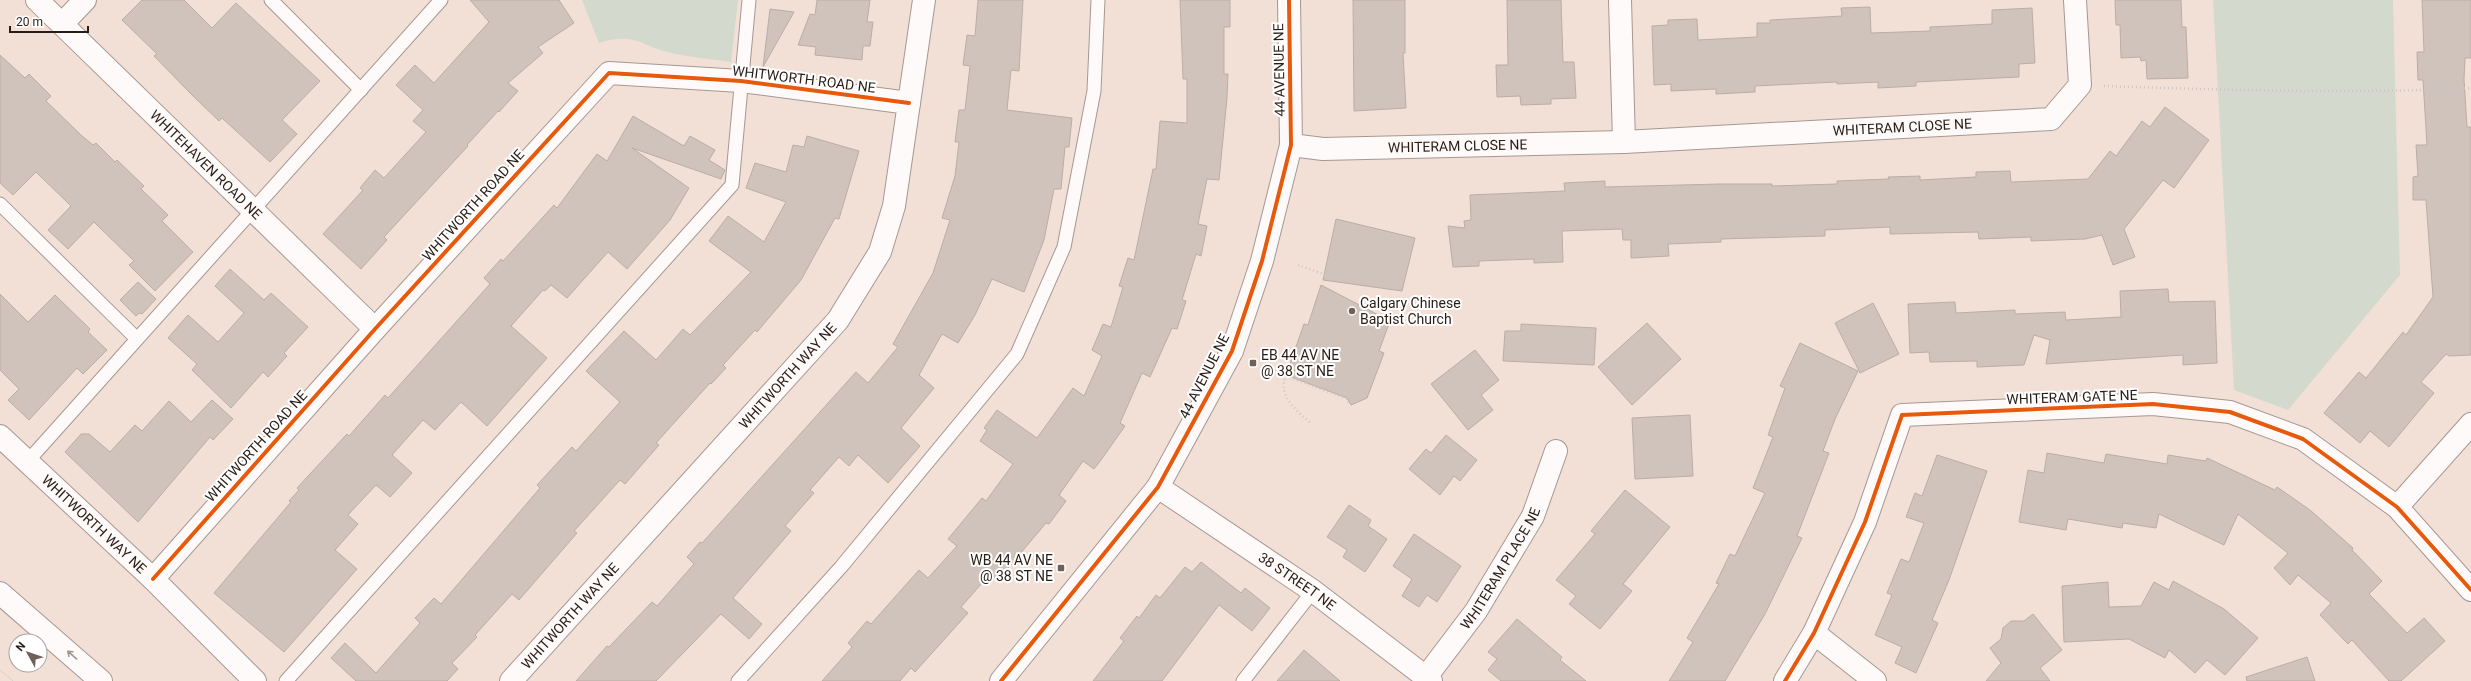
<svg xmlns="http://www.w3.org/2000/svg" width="2471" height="681" font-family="Roboto,sans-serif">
  <rect width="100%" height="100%" fill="#f2e0d7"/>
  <g fill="#d3d9cd">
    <path d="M582,0H738L731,62C713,59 694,58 676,54C642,48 637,31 599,43Z"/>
    <path d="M2213,0H2393L2400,275L2288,410L2234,390Z"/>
  </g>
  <g fill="#d0c3bc" stroke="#bbada6">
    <path d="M142,0H184L212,28L236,3L320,81L282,120L297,134L270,162L222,118L219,121L192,95L154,56L157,54L122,20Z"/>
    <path d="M470,0H559L574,23L538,47L543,53L508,83L518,91L499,112L498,111L467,145L468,146L384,237L387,240L361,269L323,234L363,190L360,188L375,170L384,178L426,132L413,121L423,110L396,85L415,65L434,83L489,22Z"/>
    <path d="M817,0H870L867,22H873L870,46H863L862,60L815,55L816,47L798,45L810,14L815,15Z"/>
    <path d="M978,0H1023L1019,71L1011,70L1007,110L1072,118L1069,147H1065L1061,189H1054L1044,240L1024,292L992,279L975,315L958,343L942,334L919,375L934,388L901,428L920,446L888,483L858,455L849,466L839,457L810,490L814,493L785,526L791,531L733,598L762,624L749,639L721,614L656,681H576L607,646L609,647L652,602L657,606L694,564L687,557L700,542L702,543L856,372L868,383L898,347L893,344L933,273L950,220L942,218L955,176L959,142H955L959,110H965L970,66L963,65L967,35L975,36Z"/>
    <path d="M1180,0H1230V27H1224V74H1228L1227,98L1219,180L1207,179L1198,224L1207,226L1201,256L1196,254L1182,300L1186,301L1177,329L1172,328L1150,377L1142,373L1120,423L1125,426L1101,460L1094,469L1083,461L1059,495L1066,501L1049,524L1046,523L998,580L990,574L961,607L968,613L915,672L911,668L900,681H822L852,647L848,643L867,621L871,624L919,570L928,578L957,546L948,539L982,498L986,501L1013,464L980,441L987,430L984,428L997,410L1037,438L1073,388L1084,396L1102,356L1092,350L1103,324L1111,327L1123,287L1119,286L1128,258L1134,260L1153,169H1156L1160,121L1187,123V79H1183Z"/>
    <path d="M1353,0H1405V53H1403L1406,108L1354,111Z"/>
    <path d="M1507,0H1561L1563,62H1574L1576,98L1551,99V104L1521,105L1520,96L1497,97L1496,65H1508Z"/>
    <path d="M2115,0H2181L2182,27H2186L2188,78L2147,79L2146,60L2141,61L2140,57L2121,58L2120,25H2116Z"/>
    <path d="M2422,0H2471V58H2465L2464,79L2467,127H2471V355L2449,356L2446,354L2421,382L2434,393L2389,447L2370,431L2360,443L2324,413L2359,372L2366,378L2403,332L2406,335L2433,297L2426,200H2413V177L2418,176L2416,145H2427L2423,80H2418L2417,52H2424Z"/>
    <path d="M1870,7L1871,33L1930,31V27L1992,24V10L2032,8L2035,63L2019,64V77L1916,82V86L1878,88V82L1837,84V82L1755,86V92L1716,94V89L1671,91V84L1654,85L1652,26L1668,25V20L1697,19L1698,40L1757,37V23H1770V20L1842,16L1841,8Z"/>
    <path d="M770,9L794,12L763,67Z"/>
    <path d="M0,55L25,78L29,74L51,96L46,101L82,136L93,145L96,143L115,162L117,160L144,186L141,189L168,215L162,221L193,252L155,291L129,265L134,261L94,222L68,249L48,230L71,206L36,172L13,195L0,183Z"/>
    <path d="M2165,107L2209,140L2174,188L2163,180L2124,229L2135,257L2113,265L2102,235L2085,239L2031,241V237L1979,239L1978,232L1890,234V227L1825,230V236L1721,239V242L1668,244L1669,256L1631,258V240H1623L1622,229L1562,231L1563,262L1534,263V259L1479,261V266L1453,267L1448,226L1465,228L1464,221L1471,220L1470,195L1565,191L1564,183L1605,181V187L1719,184H1772V186L1837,184V181L1889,179L1888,177L1920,176V180L1976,177V172L2010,171L2011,182L2088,179L2110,151L2116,156L2142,121L2150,127Z"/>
    <path d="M633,116L684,146L690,136L715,150L709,160L725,170L721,179L632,148L689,188L670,220L627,269L608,252L567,298L551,285L545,291L543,290L511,326L547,358L487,426L461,402L435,430L423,420L392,455L412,473L390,497L376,485L348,515L358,524L335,550L357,569L284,652L214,593L291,502L289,501L299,490L297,488L347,434L349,436L385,395L388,398L490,284L484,278L501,259L503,261L554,205L557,208L597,154L607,161Z"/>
    <path d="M807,136L859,151L839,219L835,218L801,280L757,332L755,330L723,365L726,368L711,384L710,383L656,443L659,445L625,484L620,480L574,531L577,533L519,600L512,594L475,635L477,637L452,663L458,669L447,681H356L331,658L345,643L376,673L420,623L415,618L434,598L441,604L540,488L537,485L572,447L576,451L620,402L586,371L624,331L656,360L683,329L690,335L751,272L709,241L728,216L764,242L786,202L746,188L755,163L786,172L793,145L804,147Z"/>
    <path d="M1336,219L1415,238L1402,291L1323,280Z"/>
    <path d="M230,269L264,300L271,293L308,327L284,353L287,356L268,377L263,372L231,408L192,370L197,364L168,338L188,315L218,342L244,313L215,286Z"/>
    <path d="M138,282L156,299L142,314L139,313L136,316L120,300Z"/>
    <path d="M1321,285L1390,321L1379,351L1384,353L1367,398L1351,405L1347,398L1286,375L1304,324L1308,325Z"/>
    <path d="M2168,289L2169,302L2215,301L2217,363L2183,365V355L2046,364L2050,340L2034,335L2024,365L1977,367V361L1930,362L1929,352L1910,353L1908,304L1955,302L1956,313L2015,310V314L2065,312L2066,320L2121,317L2120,291Z"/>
    <path d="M0,294L28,322L55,295L90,329L88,332L107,350L83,374L77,368L29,420L8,400L19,389L0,370Z"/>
    <path d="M1873,303L1899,354L1860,373L1835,323Z"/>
    <path d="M1647,323L1681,359L1632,405L1598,367Z"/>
    <path d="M1521,324L1596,328L1594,365L1503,361L1505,331H1521Z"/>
    <path d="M1800,343L1858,371L1835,419L1823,451L1829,453L1797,536L1802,538L1765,614L1725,681H1669L1693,642L1687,638L1719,584L1716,583L1730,554L1735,556L1765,493L1753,488L1773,437L1768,435L1785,388L1780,386Z"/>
    <path d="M1475,350L1499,380L1481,395L1493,410L1468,430L1431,384Z"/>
    <path d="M212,400L233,419L213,440L210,437L138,522L65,452L81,434H89L110,452L135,425L142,431L169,401L191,422Z"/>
    <path d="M1690,415L1693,476L1635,479L1632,418Z"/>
    <path d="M1446,435L1477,460L1460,481L1454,476L1440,495L1409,469L1426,449L1431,453Z"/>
    <path d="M2047,453L2104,463L2106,454L2167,464L2168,455L2206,461L2207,458L2275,490L2277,487L2310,510L2353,548L2352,550L2382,581L2369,594L2407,633L2424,618L2445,641L2401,681H2389L2352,640L2348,644L2320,615L2331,603L2298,575L2290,585L2274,568L2288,553L2238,514L2224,545L2159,514L2156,528L2123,523L2122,528L2068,519L2066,530L2019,522L2028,470L2044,473Z"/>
    <path d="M1937,455L1987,471L1949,580L1932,620L1938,623L1916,673L1895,663L1902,647L1875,635L1892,595L1887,593L1901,559L1909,562L1924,523L1906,517L1915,493L1922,496Z"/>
    <path d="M1625,490L1670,527L1623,584L1632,591L1600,629L1569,604L1576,596L1556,580L1595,534L1591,531Z"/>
    <path d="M1349,505L1371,520L1368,526L1387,539L1365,572L1343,557L1347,550L1327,537Z"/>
    <path d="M1414,534L1461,566L1437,602L1427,595L1419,607L1402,596L1412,579L1393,566Z"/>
    <path d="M1201,562L1241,593L1245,588L1270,608L1252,631L1219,605L1162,681H1093L1124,641L1120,638L1137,616L1139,618L1156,595L1160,598L1185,567L1192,572Z"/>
    <path d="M2173,581L2224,609L2258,638L2225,675L2207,660L2195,673L2169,650L2165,658L2129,639L2064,642L2062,586L2108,582L2109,607L2141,606L2154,582L2169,590Z"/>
    <path d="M2033,614L2062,650L2040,668L2050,681H1986L2001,663L1990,648L2001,639L2003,628L2011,621H2024Z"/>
    <path d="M1517,619L1562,657L1560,660L1586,681H1501L1488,670L1497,659L1488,652Z"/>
    <path d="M1304,650L1340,681H1277Z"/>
    <path d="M2307,657L2315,681H2247L2246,677Z"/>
  </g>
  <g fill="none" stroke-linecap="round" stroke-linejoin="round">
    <g stroke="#a69891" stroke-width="15">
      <g id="service">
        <path d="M271,0L361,90"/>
        <path d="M0,204L137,339"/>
        <path d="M27,462L441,0"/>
        <path d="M286,681L732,185L749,0"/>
        <path d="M738,681L841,567L1017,354L1064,247L1094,91L1098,0"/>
        <path d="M1243,681L1313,591"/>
      </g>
    </g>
    <g stroke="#a69891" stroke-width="24">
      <g id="minor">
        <path id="s1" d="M37,0L375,329"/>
        <path d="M1620,0L1624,142"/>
        <path d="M62,24L85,0"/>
        <path id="s2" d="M1291,145L1323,149L1624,142L2051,119L2080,85L2075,0"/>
        <path id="s3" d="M0,436L153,579L255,681"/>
        <path id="s4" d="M1158,487L1313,591L1431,681"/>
        <path d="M2397,507L2471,424"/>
        <path d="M153,579L375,329L609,73L741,81L909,103"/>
        <path d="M1814,633L1875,681"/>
        <path id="s5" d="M1426,677L1476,611L1533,516L1556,451"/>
        <path id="s6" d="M511,681L838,320L880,252L894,206L924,0"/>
        <path d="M1785,681L1814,633L1865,522L1902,415L2153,404L2230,412L2303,439L2397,507L2471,590"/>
      </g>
    </g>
    <g stroke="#a69891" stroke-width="24">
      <path id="tertiary" d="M1001,681L1158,487L1232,351L1262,261L1291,145L1289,0"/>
    </g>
    <g stroke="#a69891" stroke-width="24">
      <path id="secondary" d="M0,593L101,681"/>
    </g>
    <g stroke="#cdc6c3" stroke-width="2.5" stroke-dasharray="1 3" stroke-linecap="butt">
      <path d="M2104,86C2226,90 2349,94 2471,88"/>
      <path d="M1298,265L1326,275"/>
      <path d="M1263,366L1286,376C1277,396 1297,411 1311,423"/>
      <path d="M1286,376L1347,399L1349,404"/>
    </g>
    <use href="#service" stroke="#fdfaf9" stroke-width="13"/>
    <use href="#minor" stroke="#fdfaf9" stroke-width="22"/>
    <use href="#tertiary" stroke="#fdfaf9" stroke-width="22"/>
    <use href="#secondary" stroke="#fdfaf9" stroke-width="22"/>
    <path stroke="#d6d1ce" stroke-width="1" d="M0,670L13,681"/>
    <g stroke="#fff" stroke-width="6">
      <g id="cycleway">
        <path d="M153,579L375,329L609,73L741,81L909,103"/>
        <path d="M1001,681L1158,487L1232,351L1262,261L1291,145L1289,0"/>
        <path d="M1785,681L1814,633L1865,522L1902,415L2153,404L2230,412L2303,439L2397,507L2471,590"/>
      </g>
    </g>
    <use href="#cycleway" stroke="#e8590c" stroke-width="4"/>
  </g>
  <defs><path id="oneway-shaft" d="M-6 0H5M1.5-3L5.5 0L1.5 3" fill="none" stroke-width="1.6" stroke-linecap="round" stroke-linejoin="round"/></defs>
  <use stroke="#9d9693" href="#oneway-shaft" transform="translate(72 655) rotate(-139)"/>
  <g fill="#6f615a" stroke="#fff" stroke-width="1.5">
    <circle cx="1352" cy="311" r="4"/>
    <rect x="1249" y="359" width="8" height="8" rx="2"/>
    <rect x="1057" y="564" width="8" height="8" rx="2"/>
  </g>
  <g text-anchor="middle" stroke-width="4" stroke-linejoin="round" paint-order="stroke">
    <g font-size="14" fill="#281c16" stroke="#fff">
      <text transform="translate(1279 70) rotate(-91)" y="5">44 AVENUE NE</text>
      <text transform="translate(804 79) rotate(7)" y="5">WHITWORTH ROAD NE</text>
      <text dy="5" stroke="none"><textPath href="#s2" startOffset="612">WHITERAM CLOSE NE</textPath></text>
      <text dy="5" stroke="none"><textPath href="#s2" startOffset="167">WHITERAM CLOSE NE</textPath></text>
      <text dy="5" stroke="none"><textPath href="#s1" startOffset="236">WHITEHAVEN ROAD NE</textPath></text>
      <text transform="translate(473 205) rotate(-48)" y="5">WHITWORTH ROAD NE</text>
      <text dy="5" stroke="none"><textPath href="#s6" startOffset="412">WHITWORTH WAY NE</textPath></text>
      <text transform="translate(1204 376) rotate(-63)" y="5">44 AVENUE NE</text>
      <text transform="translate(2072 397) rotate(-2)" y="5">WHITERAM GATE NE</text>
      <text transform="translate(256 446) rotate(-48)" y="5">WHITWORTH ROAD NE</text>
      <text dy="5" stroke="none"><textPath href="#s3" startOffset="129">WHITWORTH WAY NE</textPath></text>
      <text dy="5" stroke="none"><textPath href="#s5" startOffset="132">WHITERAM PLACE NE</textPath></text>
      <text dy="5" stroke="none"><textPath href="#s4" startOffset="168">38 STREET NE</textPath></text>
      <text dy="5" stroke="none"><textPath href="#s6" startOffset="88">WHITWORTH WAY NE</textPath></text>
    </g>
    <g font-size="14" fill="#281c16" stroke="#fff" text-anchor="start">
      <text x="1360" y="308">Calgary Chinese<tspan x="1360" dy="16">Baptist Church</tspan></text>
      <text x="1261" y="360">EB 44 AV NE<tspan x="1261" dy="16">@ 38 ST NE</tspan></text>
      <text x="1053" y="565" text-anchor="end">WB 44 AV NE<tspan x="1053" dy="16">@ 38 ST NE</tspan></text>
    </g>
  </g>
  <g transform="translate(28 653) rotate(310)"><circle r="19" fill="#ffffff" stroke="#a9a4a2"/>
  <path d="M0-3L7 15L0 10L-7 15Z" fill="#6f615a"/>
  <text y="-6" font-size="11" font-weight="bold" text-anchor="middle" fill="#281c16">N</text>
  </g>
  <path d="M10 26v6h78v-6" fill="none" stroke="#281c16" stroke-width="2"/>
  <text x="16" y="26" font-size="12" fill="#281c16" stroke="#ffffff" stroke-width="3" paint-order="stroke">20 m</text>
</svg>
